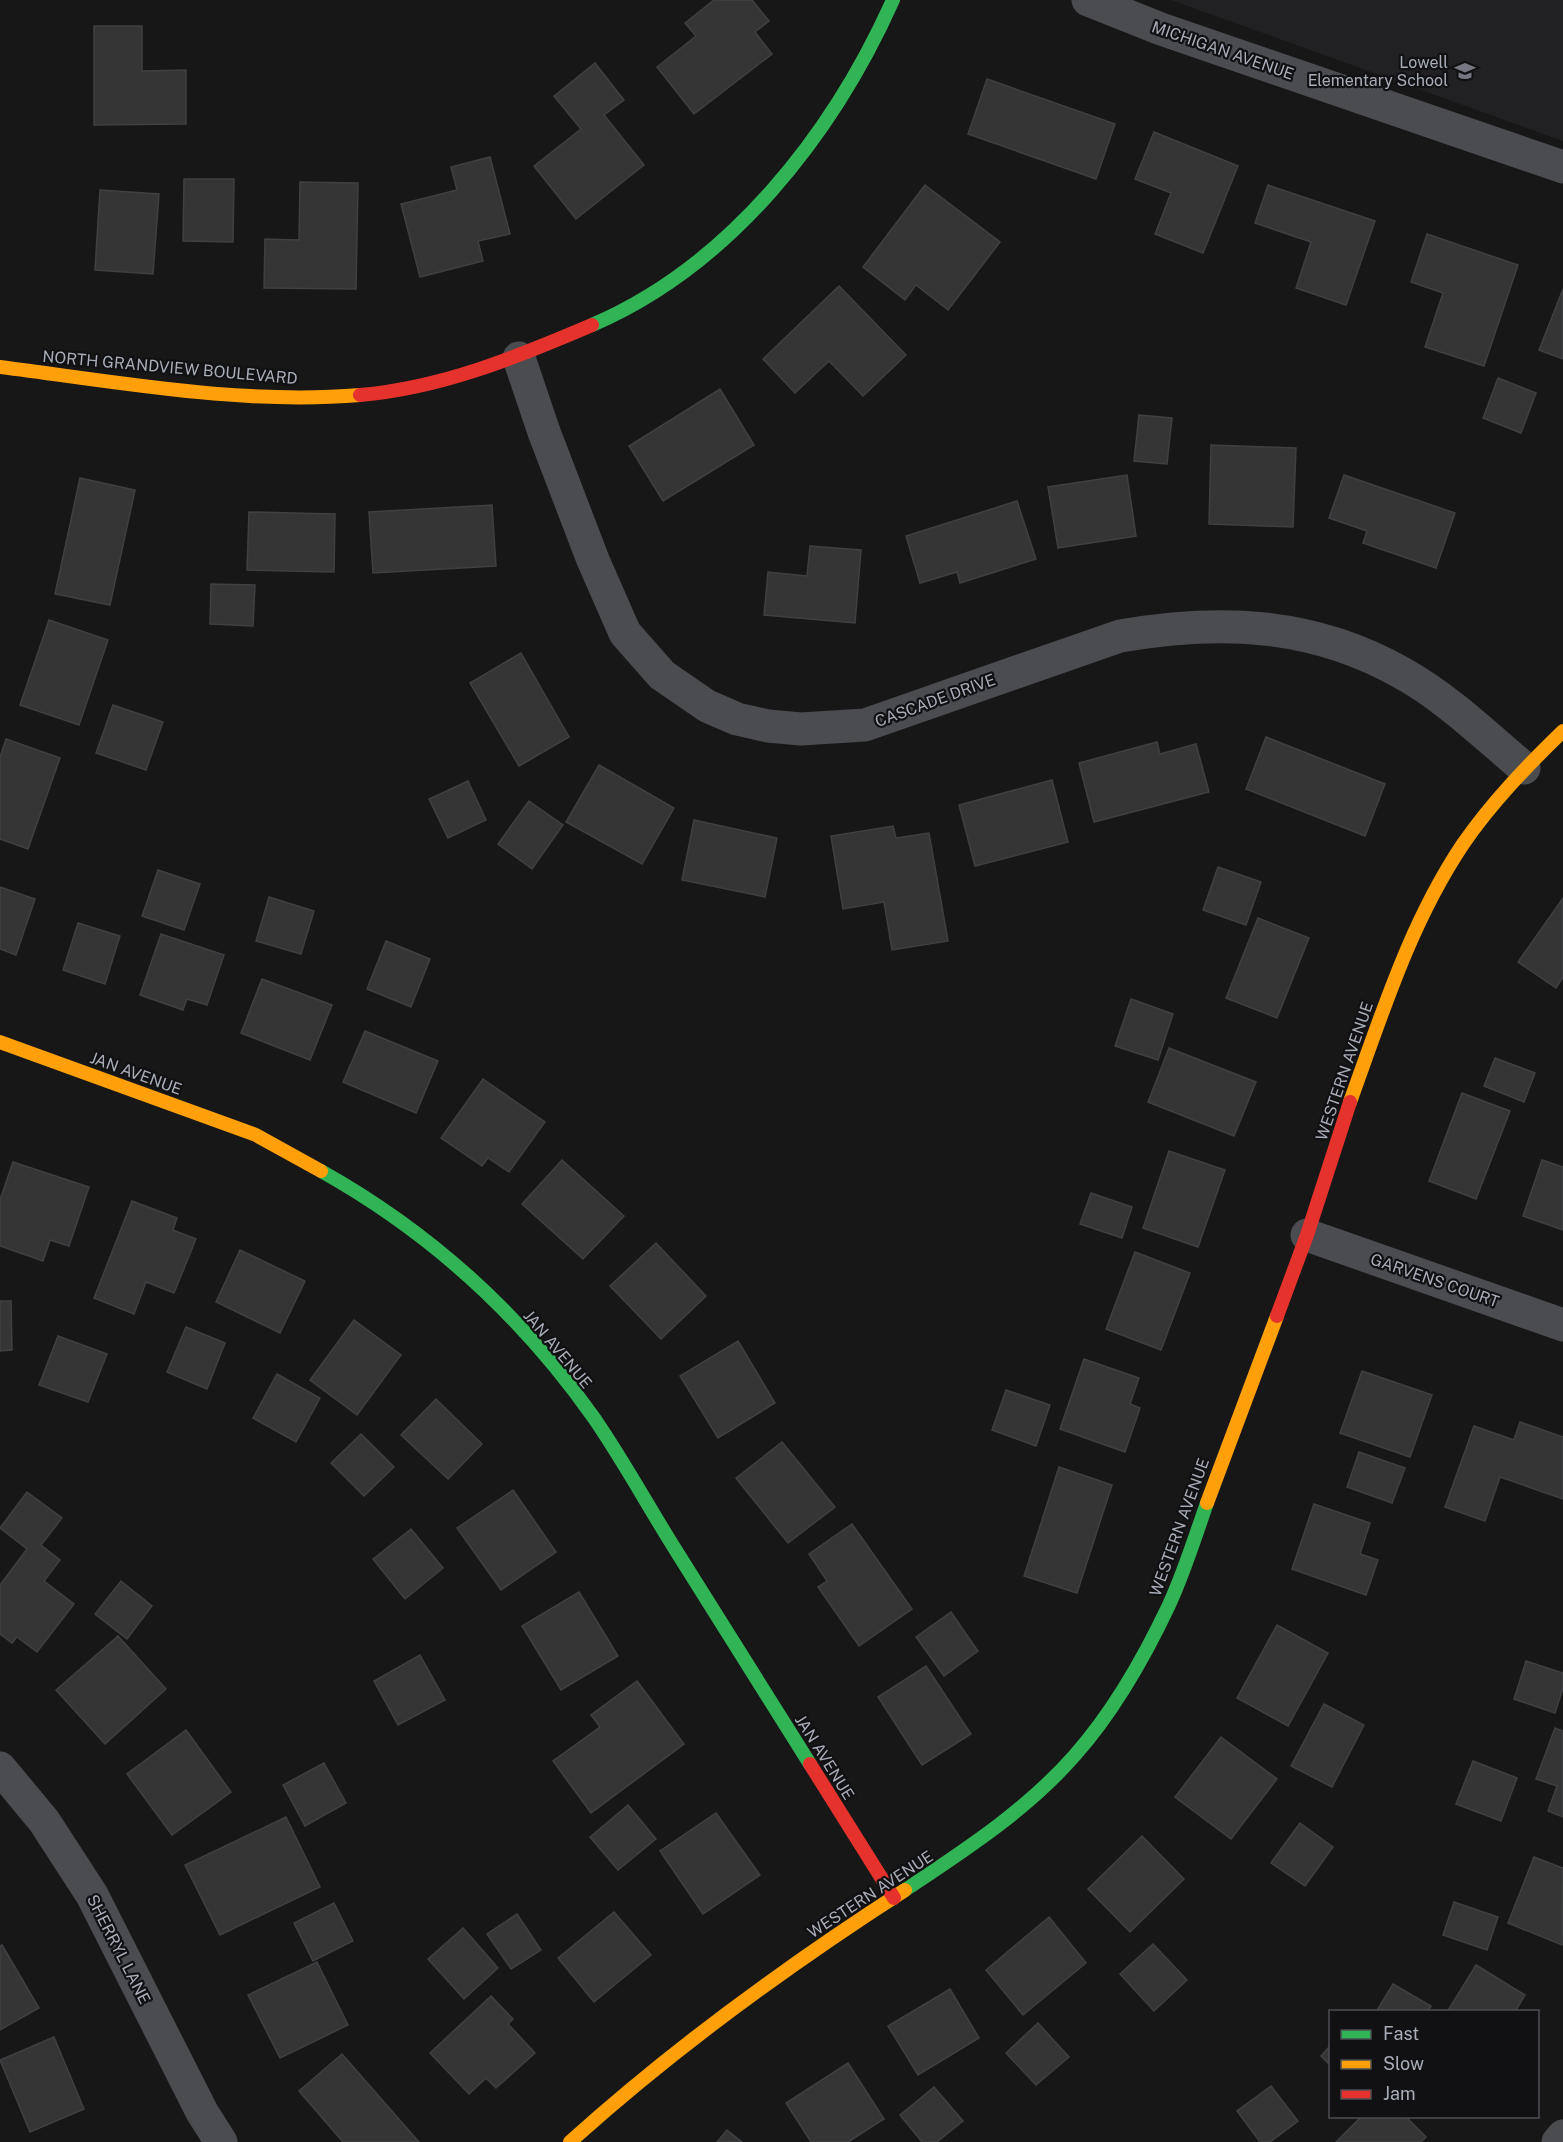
<svg xmlns="http://www.w3.org/2000/svg" width="1563" height="2142" font-family="'Public Sans',sans-serif">
  <rect width="100%" height="100%" fill="#171717"/>
  <path fill="#212123" d="M1171,0H1563V141Z"/>
  <g fill="#353536" stroke="#3f4043" stroke-width="1.5">
    <path d="M714,0H752L769,21L755,32L772,54L694,114L657,67L696,36L685,23Z"/>
    <path d="M94,26H142V71L186,70V124L94,125Z"/>
    <path d="M595,63L624,100L604,115L644,165L576,219L534,166L581,129L554,96Z"/>
    <path d="M987,79L1115,124L1096,179L968,134Z"/>
    <path d="M1154,132L1238,166L1203,253L1155,234L1171,193L1135,179Z"/>
    <path d="M490,157L510,234L478,241L483,261L420,277L401,204L457,190L451,167Z"/>
    <path d="M184,179H234L233,242L183,241Z"/>
    <path d="M300,182L358,183L356,289L264,288L265,239L299,240Z"/>
    <path d="M925,185L1000,242L948,310L916,285L905,300L863,267Z"/>
    <path d="M1268,185L1375,221L1346,305L1296,288L1311,242L1255,223Z"/>
    <path d="M100,190L159,194L153,274L95,270Z"/>
    <path d="M1427,234L1518,265L1484,366L1425,347L1443,293L1411,282Z"/>
    <path d="M839,286L906,355L863,396L829,361L795,393L763,359Z"/>
    <path d="M1563,289V359L1539,350Z"/>
    <path d="M1498,378L1536,393L1521,433L1483,418Z"/>
    <path d="M720,389L754,445L663,501L629,446Z"/>
    <path d="M1139,415L1172,418L1167,464L1134,461Z"/>
    <path d="M1211,445L1296,448L1293,527L1209,524Z"/>
    <path d="M1127,475L1136,536L1058,548L1048,487Z"/>
    <path d="M1344,475L1455,513L1436,568L1363,543L1367,531L1329,518Z"/>
    <path d="M80,478L135,490L110,605L55,594Z"/>
    <path d="M1017,501L1036,559L960,583L957,572L920,583L906,536Z"/>
    <path d="M492,505L496,566L373,573L369,512Z"/>
    <path d="M249,512L335,514L334,572L247,570Z"/>
    <path d="M810,546L861,550L855,623L764,615L768,572L807,576Z"/>
    <path d="M211,584L255,585L253,626L210,624Z"/>
    <path d="M49,620L108,640L79,725L20,705Z"/>
    <path d="M521,653L569,737L519,766L470,683Z"/>
    <path d="M113,705L163,722L146,770L96,753Z"/>
    <path d="M1266,737L1385,784L1365,836L1246,789Z"/>
    <path d="M6,739L60,758L28,849L0,839V757Z"/>
    <path d="M1157,742L1160,754L1196,744L1209,792L1094,822L1079,763Z"/>
    <path d="M599,765L674,808L642,864L566,822Z"/>
    <path d="M1052,780L1068,842L975,866L959,805Z"/>
    <path d="M468,781L486,820L448,838L429,799Z"/>
    <path d="M529,801L563,825L532,869L498,844Z"/>
    <path d="M694,820L777,838L765,897L682,880Z"/>
    <path d="M893,826L896,838L929,833L948,941L892,950L884,902L843,909L831,836Z"/>
    <path d="M1218,867L1261,882L1246,925L1203,910Z"/>
    <path d="M158,870L200,884L184,930L142,916Z"/>
    <path d="M0,887L35,899L16,955L0,949Z"/>
    <path d="M269,897L314,911L301,954L256,941Z"/>
    <path d="M1563,898V977L1556,988L1518,962Z"/>
    <path d="M1258,918L1309,938L1277,1018L1226,998Z"/>
    <path d="M78,923L120,936L105,984L63,970Z"/>
    <path d="M161,934L224,955L207,1005L187,999L183,1010L140,995Z"/>
    <path d="M386,941L430,959L411,1007L367,989Z"/>
    <path d="M262,979L332,1005L310,1060L241,1033Z"/>
    <path d="M1131,999L1173,1014L1158,1060L1115,1046Z"/>
    <path d="M365,1031L438,1061L416,1113L343,1082Z"/>
    <path d="M1169,1048L1256,1082L1234,1136L1148,1102Z"/>
    <path d="M1495,1058L1535,1073L1524,1102L1484,1086Z"/>
    <path d="M483,1079L545,1122L509,1172L488,1158L482,1166L441,1138Z"/>
    <path d="M1462,1093L1510,1111L1476,1199L1429,1181Z"/>
    <path d="M1169,1151L1225,1170L1198,1247L1143,1228Z"/>
    <path d="M562,1160L624,1216L583,1259L522,1204Z"/>
    <path d="M1542,1160L1563,1167V1230L1523,1216Z"/>
    <path d="M13,1162L89,1187L69,1246L50,1240L43,1261L0,1246V1200Z"/>
    <path d="M1091,1193L1132,1207L1122,1238L1080,1224Z"/>
    <path d="M132,1201L177,1218L173,1230L196,1239L174,1293L146,1282L134,1314L94,1298Z"/>
    <path d="M656,1243L706,1296L661,1339L610,1286Z"/>
    <path d="M240,1250L305,1281L280,1333L216,1302Z"/>
    <path d="M1135,1252L1190,1273L1161,1350L1106,1329Z"/>
    <path d="M0,1301H11L12,1350L0,1351Z"/>
    <path d="M354,1320L401,1355L357,1415L310,1380Z"/>
    <path d="M186,1327L225,1343L207,1389L167,1372Z"/>
    <path d="M58,1336L107,1354L88,1402L39,1385Z"/>
    <path d="M738,1341L775,1403L718,1438L680,1376Z"/>
    <path d="M1084,1359L1139,1378L1130,1404L1140,1408L1125,1452L1060,1429Z"/>
    <path d="M1362,1371L1432,1395L1410,1457L1340,1433Z"/>
    <path d="M277,1374L320,1398L296,1442L253,1418Z"/>
    <path d="M1006,1390L1050,1405L1036,1446L992,1430Z"/>
    <path d="M436,1399L482,1444L448,1479L401,1435Z"/>
    <path d="M1520,1422L1563,1437V1499L1500,1477L1485,1521L1445,1507L1474,1426L1514,1440Z"/>
    <path d="M361,1434L394,1467L364,1496L331,1463Z"/>
    <path d="M782,1442L835,1507L788,1543L736,1478Z"/>
    <path d="M1359,1452L1405,1468L1392,1503L1347,1487Z"/>
    <path d="M1059,1467L1112,1485L1077,1593L1024,1576Z"/>
    <path d="M513,1490L556,1552L501,1590L457,1528Z"/>
    <path d="M27,1492L62,1518L41,1545L60,1560L44,1581L74,1604L37,1652L17,1637L12,1643L0,1634V1585L27,1549L0,1528Z"/>
    <path d="M1314,1504L1370,1523L1360,1554L1378,1560L1366,1595L1292,1569Z"/>
    <path d="M852,1524L912,1609L859,1646L818,1587L827,1581L809,1554Z"/>
    <path d="M411,1529L443,1568L405,1599L373,1559Z"/>
    <path d="M121,1581L152,1606L127,1639L95,1614Z"/>
    <path d="M579,1592L618,1656L561,1690L522,1626Z"/>
    <path d="M951,1612L978,1651L944,1676L916,1637Z"/>
    <path d="M1277,1625L1328,1653L1288,1726L1237,1698Z"/>
    <path d="M118,1636L166,1689L105,1744L56,1690Z"/>
    <path d="M420,1655L445,1700L398,1725L374,1681Z"/>
    <path d="M1526,1661L1563,1673V1688L1555,1713L1514,1699Z"/>
    <path d="M926,1666L971,1734L922,1765L878,1697Z"/>
    <path d="M637,1681L684,1744L591,1813L553,1761L600,1727L591,1715Z"/>
    <path d="M1324,1704L1364,1725L1332,1787L1291,1766Z"/>
    <path d="M1555,1728L1563,1731V1817L1548,1811L1557,1786L1536,1779Z"/>
    <path d="M186,1730L231,1792L172,1835L127,1774Z"/>
    <path d="M1221,1737L1277,1779L1231,1839L1175,1797Z"/>
    <path d="M1473,1761L1517,1778L1501,1821L1456,1804Z"/>
    <path d="M324,1763L346,1803L305,1826L283,1785Z"/>
    <path d="M628,1805L656,1839L618,1870L590,1837Z"/>
    <path d="M716,1813L760,1875L703,1914L660,1851Z"/>
    <path d="M286,1817L320,1887L220,1935L185,1865Z"/>
    <path d="M1300,1823L1333,1847L1305,1886L1271,1863Z"/>
    <path d="M1142,1836L1184,1879L1130,1932L1088,1889Z"/>
    <path d="M1534,1857L1563,1868L1562,1945L1508,1923Z"/>
    <path d="M1454,1902L1498,1917L1487,1950L1443,1935Z"/>
    <path d="M334,1903L353,1941L313,1961L294,1923Z"/>
    <path d="M614,1912L651,1955L594,2002L558,1958Z"/>
    <path d="M517,1914L541,1950L511,1969L487,1934Z"/>
    <path d="M1049,1917L1086,1963L1023,2015L986,1970Z"/>
    <path d="M463,1928L498,1968L464,1999L428,1959Z"/>
    <path d="M1153,1944L1187,1980L1154,2011L1120,1974Z"/>
    <path d="M2,1945L39,2008L0,2030V1946Z"/>
    <path d="M317,1962L348,2025L280,2058L248,1995Z"/>
    <path d="M1476,1965L1525,1995L1515,2012H1447Z"/>
    <path d="M1393,1984L1431,2006L1428,2012H1376Z"/>
    <path d="M950,1989L979,2038L918,2075L888,2026Z"/>
    <path d="M491,1996L513,2019L508,2024L535,2053L496,2088L486,2078L469,2094L430,2053Z"/>
    <path d="M1038,2023L1069,2057L1036,2085L1006,2053Z"/>
    <path d="M54,2037L84,2109L30,2132L0,2060Z"/>
    <path d="M1330,2046V2065L1321,2056Z"/>
    <path d="M342,2054L419,2142H343L299,2091Z"/>
    <path d="M848,2063L884,2119L848,2142H811L786,2103Z"/>
    <path d="M1271,2086L1298,2121L1270,2142H1260L1237,2111Z"/>
    <path d="M934,2087L963,2121L937,2142H922L900,2115Z"/>
    <path d="M1362,2116H1405L1426,2137L1421,2142H1336Z"/>
    <path d="M727,2130L742,2142H717Z"/>
  </g>
  <g fill="none" stroke-linecap="round" stroke-linejoin="round">
    <g stroke="#4b4c50" stroke-width="33">
      <path d="M1088,0L1161,29L1563,167"/>
      <path d="M519,358L544,432L593,560L625,633L662,675L707,706L737,719L768,726L801,729L865,725L1120,636C1220,619 1312,622 1402,673C1447,698 1485,735 1524,768"/>
      <path d="M1307,1235L1563,1325"/>
      <path d="M0,1768L44,1821L92,1895L202,2112L221,2142"/>
      <path d="M1558,2142L1563,2136"/>
    </g>
    <g stroke="#30b455" stroke-width="14">
      <path d="M592,325C730,266 833,134 893,0"/>
      <path d="M321,1171C430,1232 522,1316 594,1418C623,1460 648,1506 675,1549C720,1621 765,1692 810,1764"/>
      <path d="M905,1890C965,1850 1027,1810 1075,1755C1114,1711 1144,1658 1169,1605C1184,1573 1195,1537 1207,1503"/>
    </g>
    <g stroke="#ff9f0a" stroke-width="14">
      <path d="M0,367C119,382 240,405 360,395"/>
      <path d="M0,1042L256,1135L321,1171"/>
      <path d="M1350,1102C1382,1014 1410,923 1463,844C1492,802 1527,766 1563,731"/>
      <path d="M1207,1503L1277,1316"/>
      <path d="M570,2142C674,2048 787,1966 905,1890"/>
    </g>
    <g stroke="#e5322d" stroke-width="14">
      <path d="M360,395C442,388 517,357 592,325"/>
      <path d="M1277,1316L1307,1235L1350,1102"/>
      <path d="M810,1764L894,1898"/>
    </g>
  </g>
  <defs>
    <g id="school-bare" transform="scale(1.62)"><path d="M0-5L7-2L0 1L-7-2ZM-4 1L0 2.5L4 1V4Q0 6-4 4Z" fill="#757880" stroke="#111113" stroke-width="2.5" paint-order="stroke"/></g>
  </defs>
  <g fill-rule="evenodd">
    <use href="#school-bare" x="1465" y="71"/>
  </g>
  <g text-anchor="middle" stroke-width="4.5" stroke-linejoin="round" paint-order="stroke">
    <g font-size="16" fill="#a8adb8" stroke="#111113">
      <text transform="translate(1223 50) rotate(19)" y="6">MICHIGAN AVENUE</text>
      <text transform="translate(170 367) rotate(5)" y="6">NORTH GRANDVIEW BOULEVARD</text>
      <text transform="translate(935 700) rotate(-20)" y="6">CASCADE DRIVE</text>
      <text transform="translate(1344 1071) rotate(-71)" y="6">WESTERN AVENUE</text>
      <text transform="translate(136 1073) rotate(20)" y="6">JAN AVENUE</text>
      <text transform="translate(1435 1280) rotate(19)" y="6">GARVENS COURT</text>
      <text transform="translate(558 1349) rotate(50)" y="6">JAN AVENUE</text>
      <text transform="translate(1179 1527) rotate(-70)" y="6">WESTERN AVENUE</text>
      <text transform="translate(825 1757) rotate(58)" y="6">JAN AVENUE</text>
      <text transform="translate(870 1894) rotate(-33)" y="6">WESTERN AVENUE</text>
      <text transform="translate(119 1949) rotate(63)" y="6">SHERRYL LANE</text>
    </g>
    <g font-size="16" fill="#a8adb8" stroke="#111113" text-anchor="end">
      <text x="1448" y="68">Lowell<tspan x="1448" dy="18">Elementary School</tspan></text>
    </g>
  </g>
  <rect x="1329" y="2010" width="210" height="108" fill="#111113" stroke="#4d4f55" stroke-width="1.5"/>
  <rect x="1341" y="2030" width="30" height="9" fill="#30b455" stroke="#4d4f55" stroke-width="1.5"/>
  <text x="1383" y="2040" font-size="18" fill="#a8adb8">Fast</text>
  <rect x="1341" y="2060" width="30" height="9" fill="#ff9f0a" stroke="#4d4f55" stroke-width="1.5"/>
  <text x="1383" y="2070" font-size="18" fill="#a8adb8">Slow</text>
  <rect x="1341" y="2090" width="30" height="9" fill="#e5322d" stroke="#4d4f55" stroke-width="1.5"/>
  <text x="1383" y="2100" font-size="18" fill="#a8adb8">Jam</text>
</svg>
